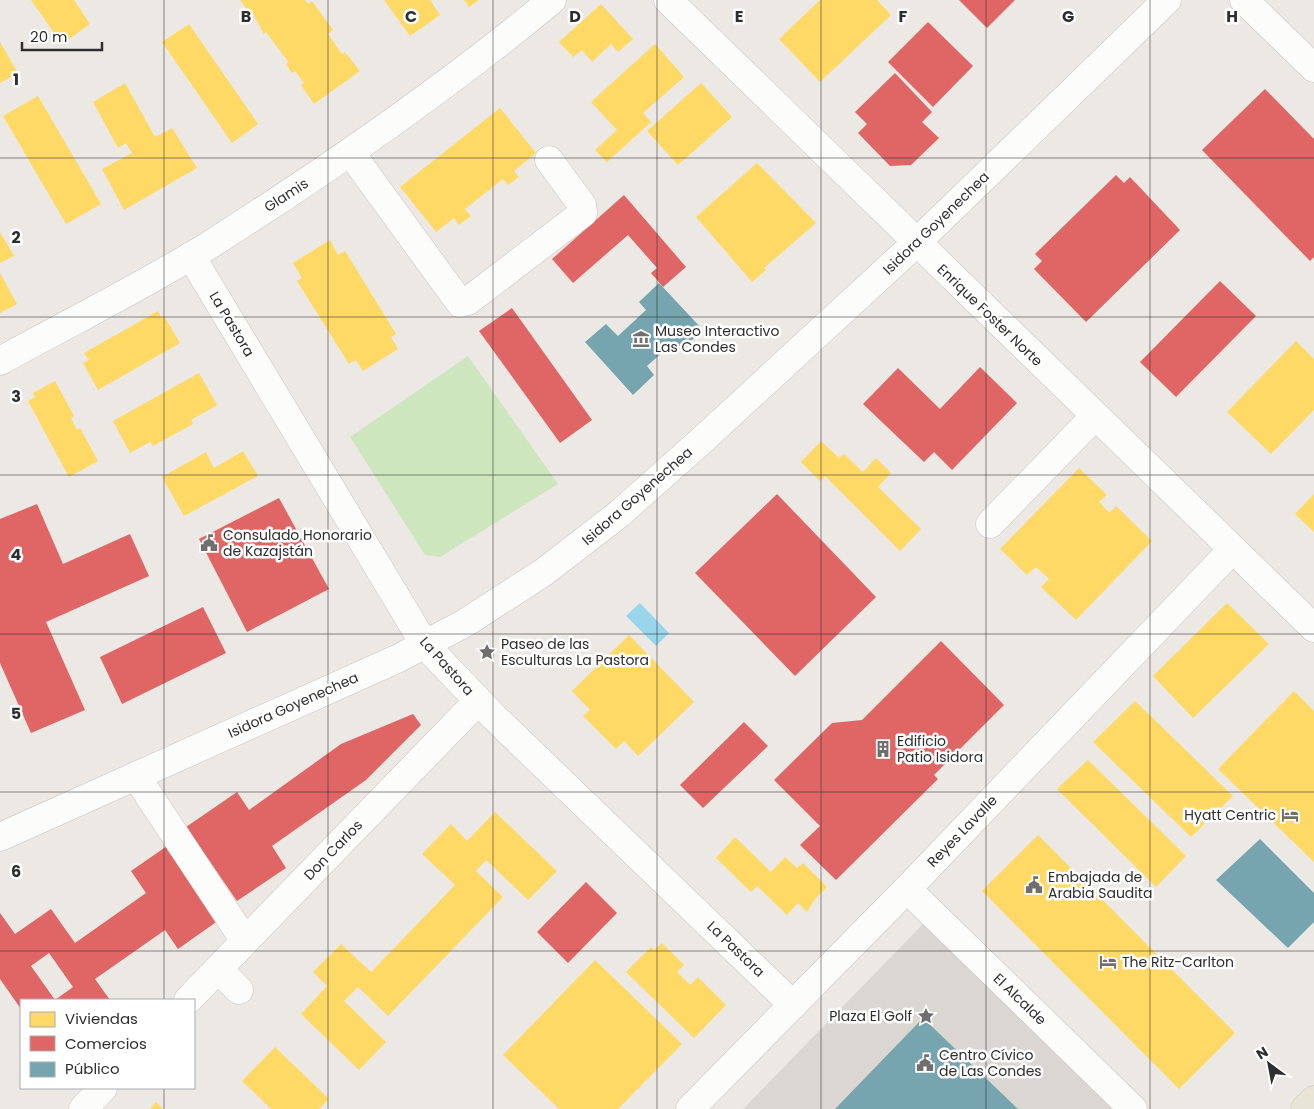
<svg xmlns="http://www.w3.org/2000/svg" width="1314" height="1109" font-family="Poppins,sans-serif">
  <rect width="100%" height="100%" fill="#ece8e4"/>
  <path fill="#cee6be" d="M468,356L558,484L440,557L425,555L350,437Z"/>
  <path fill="#dad6d2" d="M924,923L1114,1109H743Z"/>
  <path fill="#99d6ec" d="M640,603L669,633L656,646L626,616Z"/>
  <g fill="#ffd966">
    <path d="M31,0H74L90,24L62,44Z"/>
    <path d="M240,0H305L308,4L312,1L333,30L328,34L342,54L345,52L360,71L314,104L301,85L304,83L295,71L292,73L286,64L289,63L266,32L264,34L252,12L250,14Z"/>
    <path d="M384,0H430L440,15L410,36Z"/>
    <path d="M464,0H479L469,7Z"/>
    <path d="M820,0H877L891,15L820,82L779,39Z"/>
    <path d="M601,4L633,39L618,52L611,44L592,62L582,50L573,57L559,42Z"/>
    <path d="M189,24L258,124L232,143L162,42Z"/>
    <path d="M0,42L18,73L0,83Z"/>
    <path d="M655,44L684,77L643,113L651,122L607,162L595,150L617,130L591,102Z"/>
    <path d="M125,83L155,137L172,128L197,168L124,210L102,169L132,153L126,143L118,148L93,102Z"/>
    <path d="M701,83L732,117L678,165L647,131Z"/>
    <path d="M38,96L101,204L66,224L3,116Z"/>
    <path d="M500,108L536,153L514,171L519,177L508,185L503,179L465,209L471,216L459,225L454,218L436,232L400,187Z"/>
    <path d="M757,163L816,223L764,268L766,270L752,282L696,217Z"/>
    <path d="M0,232L14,256L0,263Z"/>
    <path d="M330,240L338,255L345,251L396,334L391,337L398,349L363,371L356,360L349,364L297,281L302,278L293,263Z"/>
    <path d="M0,273L17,304L0,313Z"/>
    <path d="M158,311L162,318L164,316L180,343L98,390L83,363L89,360L84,353Z"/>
    <path d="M1296,341L1314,359V410L1271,454L1227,412Z"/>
    <path d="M199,373L217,405L191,420L193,424L153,446L150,442L130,453L113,421Z"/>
    <path d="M55,381L74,416L71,418L77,430L80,428L98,461L69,477L28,401L35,397L33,393Z"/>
    <path d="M821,441L839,458L844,454L863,472L876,458L891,473L878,487L921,529L900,551L825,476L820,481L801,462Z"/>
    <path d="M243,451L258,476L184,516L162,477L206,452L214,468Z"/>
    <path d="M1079,468L1107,495L1099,502L1110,513L1116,506L1152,541L1076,620L1041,587L1049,579L1036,567L1027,575L1000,549Z"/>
    <path d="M1314,494V532L1295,514Z"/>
    <path d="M1227,603L1269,644L1193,718L1153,676Z"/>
    <path d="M629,635L694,702L638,756L624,741L616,749L583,716L590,710L572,691Z"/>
    <path d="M1294,691L1314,711V862L1218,769Z"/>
    <path d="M1135,701L1233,796L1191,837L1093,742Z"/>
    <path d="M1088,760L1186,856L1156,887L1057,789Z"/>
    <path d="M495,812L557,871L528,900L486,860L476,871L503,897L388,1016L358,987L344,1001L386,1042L359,1070L301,1014L327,986L313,972L341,944L371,972L455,885L422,854L451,824L467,841Z"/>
    <path d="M1038,835L1235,1033L1179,1089L982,891Z"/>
    <path d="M735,837L771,872L785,857L797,868L803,863L827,887L815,899L807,912L798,903L787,915L757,886L751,892L716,858Z"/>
    <path d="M662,943L684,965L677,972L690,985L698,977L726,1005L694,1038L626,972L651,947L654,950Z"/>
    <path d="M595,960L682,1044L618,1109H559L503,1055Z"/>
    <path d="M275,1047L329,1099L319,1109H271L242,1081Z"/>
    <path d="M156,1102L163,1109H150Z"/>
  </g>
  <g fill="#e06666" fill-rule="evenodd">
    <path d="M959,0H1015L987,28Z"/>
    <path d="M928,22L973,66L933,107L888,62Z"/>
    <path d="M895,73L932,112L922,122L939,138L911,165L890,166L858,133L867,124L855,112Z"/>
    <path d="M1265,89L1314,139V257L1310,261L1202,150Z"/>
    <path d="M1116,175L1124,183L1130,177L1180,230L1086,322L1034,269L1042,261L1035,254Z"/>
    <path d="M624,195L686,267L663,287L651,273L657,268L628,235L573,283L552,259Z"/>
    <path d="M1220,281L1256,316L1176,397L1140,362Z"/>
    <path d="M512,308L592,420L560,443L479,331Z"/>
    <path d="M980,367L1017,403L952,470L934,452L924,462L863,404L898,368L940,409Z"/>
    <path d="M777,494L876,597L795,676L695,573Z"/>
    <path d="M279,498L329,589L247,632L199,539Z"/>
    <path d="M37,504L63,564L130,534L149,576L46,622L85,710L31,733L0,663V519Z"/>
    <path d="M203,607L226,653L122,704L100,657Z"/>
    <path d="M941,641L1004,705L934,775L938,779L836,880L800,845L820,826L774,780L832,723L862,720Z"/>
    <path d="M413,714L421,725L366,780L272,846L286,868L237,901L186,827L237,792L249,810L341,744Z"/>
    <path d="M744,722L768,746L703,808L680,785Z"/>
    <path d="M167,846L219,920L178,949L165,930L95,979L110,1000H21V1009L0,979V913L15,934L51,909L75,943L146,893L131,871ZM49,953L73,987L55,1000L31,966Z"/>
    <path d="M586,882L617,913L568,963L537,932Z"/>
  </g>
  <g fill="#76a5af">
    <path d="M659,283L703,330L682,349L674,342L647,366L654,375L633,395L585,342L606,324L618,336L646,310L639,302Z"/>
    <path d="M1260,839L1314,893V922L1288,948L1216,880Z"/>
    <path d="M923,1018L1018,1109H835Z"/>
  </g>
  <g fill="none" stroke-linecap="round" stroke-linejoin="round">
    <g stroke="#c5c4c5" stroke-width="29">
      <g id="minor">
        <path d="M668,0L1314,628"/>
        <path d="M1244,0L1314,68"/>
        <path d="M350,152L460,303L468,301L583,213L582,205L549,160"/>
        <path d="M191,256L425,645L494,717L793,1005"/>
        <path d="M0,361C70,322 144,286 211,244C329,169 445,89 552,0"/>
        <path d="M990,524L1095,416"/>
        <path d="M136,776L245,941"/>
        <path d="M0,837L399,658L465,623L544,572L619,514L700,442L916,243L1167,0"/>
        <path d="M907,889L1133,1109"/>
        <path d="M218,969L239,990"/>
        <path d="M188,1000L478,701"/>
        <path d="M83,1109L103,1088"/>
        <path d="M690,1109L907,889L1232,550"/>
      </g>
    </g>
    <g stroke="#c6c5c4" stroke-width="29">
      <path id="major" d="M1305,1109L1314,1100"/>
    </g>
    <use href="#minor" stroke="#fcfcfb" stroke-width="28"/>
    <use href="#major" stroke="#e8e4d6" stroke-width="28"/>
  </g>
  <path fill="none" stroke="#2e2e2e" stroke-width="1" stroke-opacity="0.55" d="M164,0V1000M328,0V1109M493,0V1109M657,0V1109M821,0V1109M986,0V1109M1150,0V1109M0,158H1314M0,317H1314M0,475H1314M0,634H1314M0,792H1314M0,951H1314M164,1088V1109"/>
  <defs>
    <g id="museum-bare" transform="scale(1.35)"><path d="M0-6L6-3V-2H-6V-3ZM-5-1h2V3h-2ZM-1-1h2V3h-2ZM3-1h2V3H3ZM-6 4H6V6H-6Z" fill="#706f6e" stroke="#fff" stroke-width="2.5" paint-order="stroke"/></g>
    <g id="civic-bare" transform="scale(1.35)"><path d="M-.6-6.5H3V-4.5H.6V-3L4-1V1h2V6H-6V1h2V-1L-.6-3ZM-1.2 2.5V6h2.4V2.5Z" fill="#706f6e" stroke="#fff" stroke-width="2.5" paint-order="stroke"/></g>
    <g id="sight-bare" transform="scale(1.35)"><path d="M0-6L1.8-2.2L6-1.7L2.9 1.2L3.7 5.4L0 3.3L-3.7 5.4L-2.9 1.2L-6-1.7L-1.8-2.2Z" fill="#706f6e" stroke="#fff" stroke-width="2.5" paint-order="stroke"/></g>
    <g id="building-bare" transform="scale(1.35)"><path d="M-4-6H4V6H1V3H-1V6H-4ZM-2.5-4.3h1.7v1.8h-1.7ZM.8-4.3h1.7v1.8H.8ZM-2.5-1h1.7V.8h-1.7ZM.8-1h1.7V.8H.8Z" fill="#706f6e" stroke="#fff" stroke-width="2.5" paint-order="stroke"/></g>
    <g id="hotel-bare" transform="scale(1.35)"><path d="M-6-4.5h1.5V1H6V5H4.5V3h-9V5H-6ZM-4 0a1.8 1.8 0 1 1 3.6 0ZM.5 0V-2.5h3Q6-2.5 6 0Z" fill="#706f6e" stroke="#fff" stroke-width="2.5" paint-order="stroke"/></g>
  </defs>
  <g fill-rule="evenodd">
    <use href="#museum-bare" x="641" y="339"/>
    <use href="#civic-bare" x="209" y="543"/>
    <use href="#sight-bare" x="487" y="652"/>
    <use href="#building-bare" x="883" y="749"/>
    <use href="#hotel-bare" x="1290" y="815"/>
    <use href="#civic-bare" x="1034" y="885"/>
    <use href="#hotel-bare" x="1108" y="962"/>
    <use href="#sight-bare" x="926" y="1016"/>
    <use href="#civic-bare" x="925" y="1063"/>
  </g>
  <g text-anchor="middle" stroke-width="5" stroke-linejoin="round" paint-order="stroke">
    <g font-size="14" fill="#2e2e2e" stroke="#fff">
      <text transform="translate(286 195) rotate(-33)" y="5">Glamis</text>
      <text transform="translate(936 223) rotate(-44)" y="5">Isidora Goyenechea</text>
      <text transform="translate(990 315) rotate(44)" y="5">Enrique Foster Norte</text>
      <text transform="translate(232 324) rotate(59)" y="5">La Pastora</text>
      <text transform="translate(637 496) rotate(-41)" y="5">Isidora Goyenechea</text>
      <text transform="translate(447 666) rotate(48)" y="5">La Pastora</text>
      <text transform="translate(293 705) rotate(-24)" y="5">Isidora Goyenechea</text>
      <text transform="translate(962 831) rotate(-46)" y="5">Reyes Lavalle</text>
      <text transform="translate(333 850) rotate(-46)" y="5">Don Carlos</text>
      <text transform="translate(736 949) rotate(44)" y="5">La Pastora</text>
      <text transform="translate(1020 999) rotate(44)" y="5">El Alcalde</text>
    </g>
    <g font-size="14" fill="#2e2e2e" stroke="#fff" text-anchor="start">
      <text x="655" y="336">Museo Interactivo<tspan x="655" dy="16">Las Condes</tspan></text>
      <text x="223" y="540">Consulado Honorario<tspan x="223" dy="16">de Kazajstán</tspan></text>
      <text x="501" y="649">Paseo de las<tspan x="501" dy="16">Esculturas La Pastora</tspan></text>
      <text x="897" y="746">Edificio<tspan x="897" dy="16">Patio Isidora</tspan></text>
      <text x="1276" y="820" text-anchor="end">Hyatt Centric</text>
      <text x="1048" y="882">Embajada de<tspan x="1048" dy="16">Arabia Saudita</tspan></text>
      <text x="1122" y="967">The Ritz-Carlton</text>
      <text x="912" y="1021" text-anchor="end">Plaza El Golf</text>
      <text x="939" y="1060">Centro Cívico<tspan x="939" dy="16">de Las Condes</tspan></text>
    </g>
  </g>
  <g font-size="16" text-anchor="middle" font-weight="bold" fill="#2e2e2e" stroke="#fff" stroke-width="5" stroke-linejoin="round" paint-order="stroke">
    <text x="246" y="22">B</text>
    <text x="411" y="22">C</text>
    <text x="575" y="22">D</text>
    <text x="739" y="22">E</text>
    <text x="903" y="22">F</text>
    <text x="1068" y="22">G</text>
    <text x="1232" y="22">H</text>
    <text x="16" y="85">1</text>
    <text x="16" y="243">2</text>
    <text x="16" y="402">3</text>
    <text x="16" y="560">4</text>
    <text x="16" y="719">5</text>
    <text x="16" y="877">6</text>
  </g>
  <rect x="20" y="999" width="175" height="90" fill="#ffffff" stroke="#ababab"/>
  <rect x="30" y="1012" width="25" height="15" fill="#ffd966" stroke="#ababab"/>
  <text x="65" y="1024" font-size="15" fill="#2e2e2e">Viviendas</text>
  <rect x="30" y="1036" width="25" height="15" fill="#e06666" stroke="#ababab"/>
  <text x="65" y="1049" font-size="15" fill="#2e2e2e">Comercios</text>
  <rect x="30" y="1062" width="25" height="15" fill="#76a5af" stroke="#ababab"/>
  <text x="65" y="1074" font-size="15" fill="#2e2e2e">Público</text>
  <g transform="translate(1269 1064) rotate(328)" stroke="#ffffff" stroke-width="4" paint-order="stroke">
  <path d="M0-4L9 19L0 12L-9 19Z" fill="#2e2e2e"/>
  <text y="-8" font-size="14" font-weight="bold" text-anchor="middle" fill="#2e2e2e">N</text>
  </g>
  <path d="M22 42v8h80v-8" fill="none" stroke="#2e2e2e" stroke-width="2.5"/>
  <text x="30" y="42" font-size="15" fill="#2e2e2e" stroke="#ffffff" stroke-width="4" paint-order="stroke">20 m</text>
</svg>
